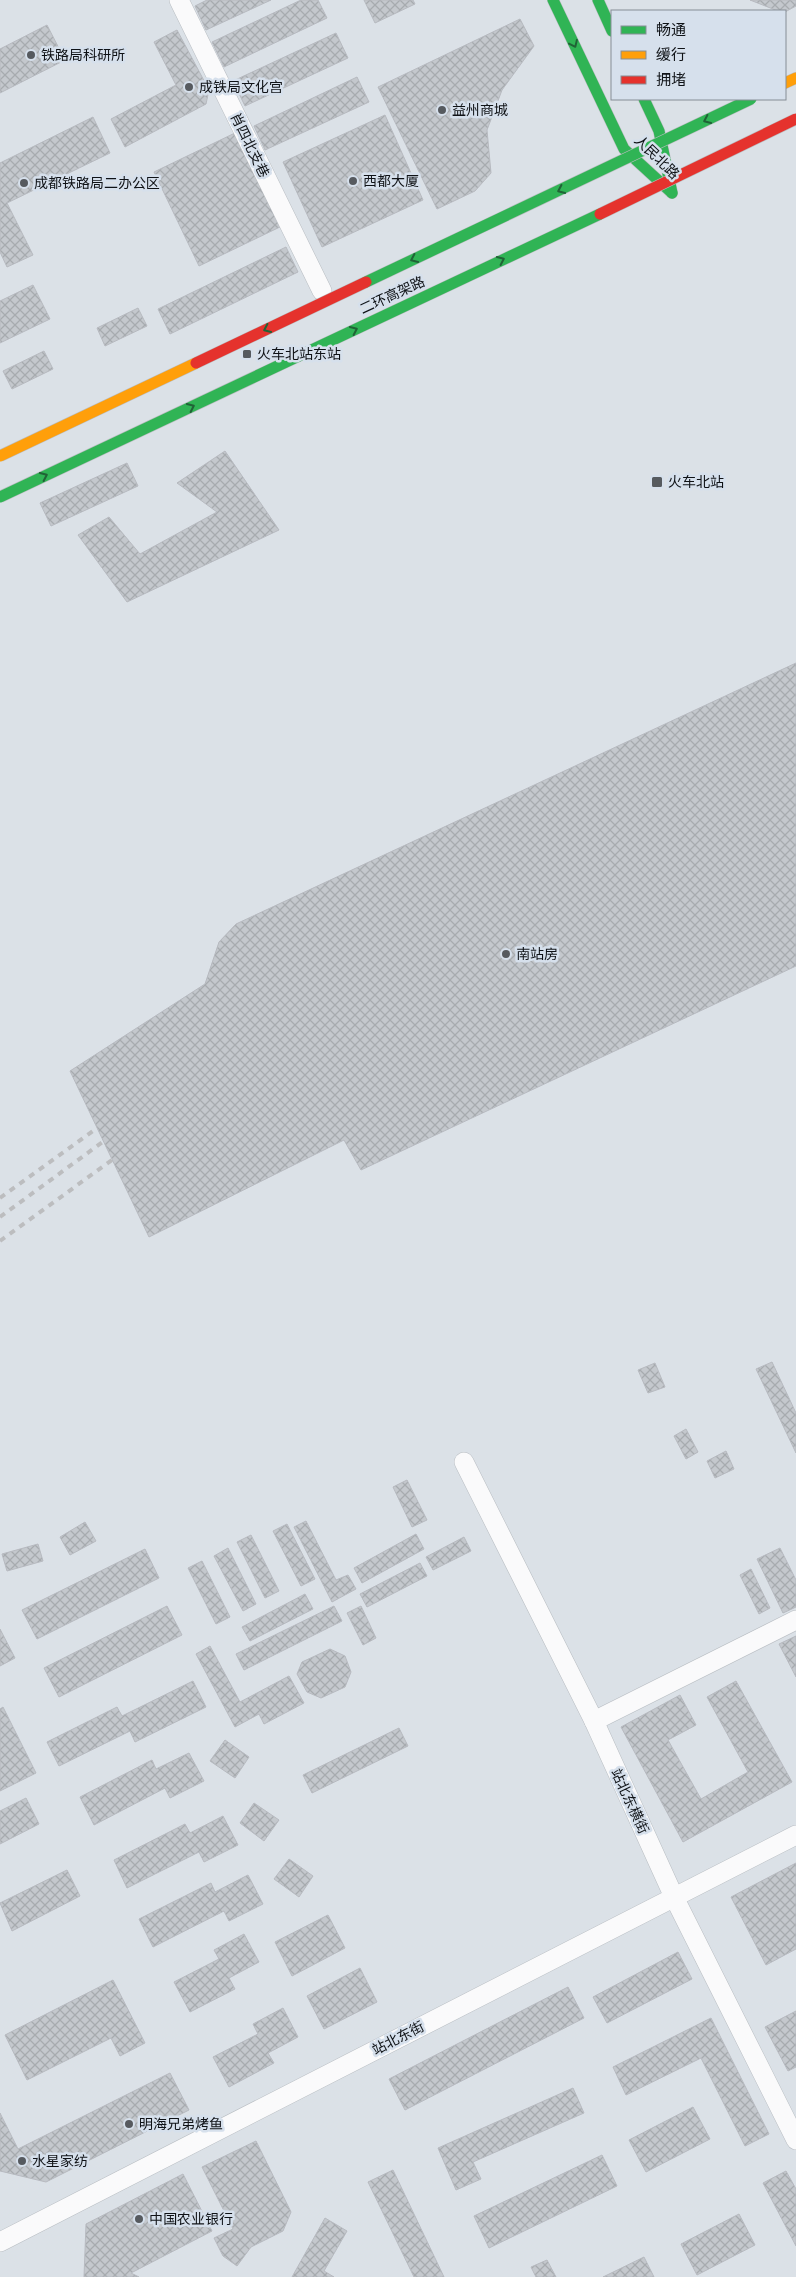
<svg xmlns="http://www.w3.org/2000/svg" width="796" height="2277" font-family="'Noto Sans','Noto Sans SC',sans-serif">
  <defs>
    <pattern id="building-cross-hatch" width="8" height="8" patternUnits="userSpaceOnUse" patternTransform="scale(1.25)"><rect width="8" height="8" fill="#c4c8cd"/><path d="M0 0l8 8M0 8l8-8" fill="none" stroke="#a7abaf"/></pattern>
  </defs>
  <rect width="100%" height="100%" fill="#dbe1e7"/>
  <g fill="url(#building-cross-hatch)" stroke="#b7bac0">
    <path d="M207,0H271L206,30L195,6Z"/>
    <path d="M301,0H318L327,18L224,67L212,42Z"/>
    <path d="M364,0H413L415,4L375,23Z"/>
    <path d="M750,0H796V6L785,12L778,11Z"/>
    <path d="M520,19L534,46L502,90L487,130L491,173L475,191L437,209L378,87Z"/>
    <path d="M47,25L65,60L0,93V49Z"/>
    <path d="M177,30L209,90L206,104L125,147L111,119L176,85L154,42Z"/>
    <path d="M336,33L348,58L245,106L233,81Z"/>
    <path d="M357,77L369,102L265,150L254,126Z"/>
    <path d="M385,115L423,200L322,247L283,162Z"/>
    <path d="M93,117L110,153L7,203L33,255L7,267L0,252V163Z"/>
    <path d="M237,132L282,226L199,266L154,172Z"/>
    <path d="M286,247L298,272L170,334L158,309Z"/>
    <path d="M33,285L50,319L0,343V301Z"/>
    <path d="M138,308L147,326L105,346L97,328Z"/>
    <path d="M44,351L53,369L12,389L3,371Z"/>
    <path d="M225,451L279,530L127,602L78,535L109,517L140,554L217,512L177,483Z"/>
    <path d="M127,463L138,486L51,526L40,503Z"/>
    <path d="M796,663V966L361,1170L344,1140L149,1237L70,1071L205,984L219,942L236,924Z"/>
    <path d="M772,1362L796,1413V1453L756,1369Z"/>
    <path d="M655,1363L665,1387L648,1393L638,1370Z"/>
    <path d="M686,1429L698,1452L686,1459L674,1436Z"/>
    <path d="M726,1451L734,1469L715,1478L707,1461Z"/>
    <path d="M407,1480L427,1520L412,1527L393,1487Z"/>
    <path d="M306,1521L336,1580L348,1575L356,1589L332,1602L294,1527Z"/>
    <path d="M85,1522L96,1541L70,1555L60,1537Z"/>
    <path d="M287,1524L315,1579L301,1586L273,1531Z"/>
    <path d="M416,1534L424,1549L362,1583L354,1568Z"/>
    <path d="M251,1535L279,1591L265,1598L237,1542Z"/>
    <path d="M464,1537L471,1551L433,1570L426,1557Z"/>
    <path d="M38,1544L43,1561L7,1571L2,1554Z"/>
    <path d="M228,1548L256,1604L243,1611L214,1556Z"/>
    <path d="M780,1548L796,1580V1607L783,1613L757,1559Z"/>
    <path d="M145,1549L159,1578L37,1639L22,1610Z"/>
    <path d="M202,1561L230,1617L216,1624L188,1568Z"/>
    <path d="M420,1563L427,1576L367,1607L360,1594Z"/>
    <path d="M751,1569L770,1608L759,1614L740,1575Z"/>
    <path d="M305,1594L313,1609L250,1641L242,1627Z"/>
    <path d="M167,1606L182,1635L59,1697L44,1668Z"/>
    <path d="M334,1606L342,1621L244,1670L236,1654Z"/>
    <path d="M361,1606L376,1638L363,1645L347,1613Z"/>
    <path d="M0,1629L15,1658L0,1666Z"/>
    <path d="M796,1636V1677L779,1644Z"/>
    <path d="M210,1646L240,1702L289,1676L304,1703L264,1724L259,1714L235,1727L196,1654Z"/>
    <path d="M330,1649L345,1656L351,1672L345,1687L321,1698L307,1692L297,1674L302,1662Z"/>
    <path d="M193,1681L206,1707L135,1742L130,1731L59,1766L47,1742L117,1707L122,1716Z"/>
    <path d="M736,1681L792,1782L683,1842L621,1727L680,1695L696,1725L668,1740L701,1799L748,1772L707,1697Z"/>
    <path d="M3,1707L36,1773L0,1791V1709Z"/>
    <path d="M399,1728L408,1746L312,1793L303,1775Z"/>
    <path d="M225,1740L249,1757L235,1778L210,1761Z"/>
    <path d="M189,1753L204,1781L170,1798L165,1788L94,1825L80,1797L152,1760L156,1769Z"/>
    <path d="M26,1798L39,1824L0,1844V1811Z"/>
    <path d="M254,1803L279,1820L264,1841L240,1823Z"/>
    <path d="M223,1816L238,1845L204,1862L199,1852L127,1888L114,1860L185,1824L190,1833Z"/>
    <path d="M289,1859L313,1876L299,1897L274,1879Z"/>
    <path d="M796,1863V1949L766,1965L731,1897Z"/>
    <path d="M67,1870L80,1896L12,1931L0,1903Z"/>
    <path d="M248,1875L263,1904L229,1921L224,1911L153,1947L139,1919L211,1883L215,1892Z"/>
    <path d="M328,1915L345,1948L292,1976L275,1942Z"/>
    <path d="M244,1934L259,1962L229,1978L235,1989L190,2012L174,1982L219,1959L214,1950Z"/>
    <path d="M678,1952L692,1979L607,2023L593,1997Z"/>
    <path d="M360,1968L377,2002L324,2029L307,1996Z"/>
    <path d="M113,1980L145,2043L120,2056L111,2038L27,2080L5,2035Z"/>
    <path d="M568,1987L584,2018L405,2110L389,2079Z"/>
    <path d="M283,2008L298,2037L268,2053L274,2063L229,2087L213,2057L258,2034L253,2024Z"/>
    <path d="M796,2011V2067L788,2071L765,2027Z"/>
    <path d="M711,2018L769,2134L745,2146L701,2058L626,2095L613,2067Z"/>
    <path d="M170,2073L189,2110L46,2182L0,2171V2113L18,2149Z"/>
    <path d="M573,2088L584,2113L473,2162L481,2179L456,2190L438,2148Z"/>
    <path d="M693,2107L710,2139L646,2172L629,2140Z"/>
    <path d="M256,2141L291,2212L283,2231L251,2247L237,2266L223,2256L214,2238L233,2229L202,2167Z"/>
    <path d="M602,2155L617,2186L489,2248L474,2216Z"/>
    <path d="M393,2170L444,2277H414L368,2182Z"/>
    <path d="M786,2171L796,2189V2246L763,2183Z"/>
    <path d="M183,2174L212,2231L131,2273L139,2277H84L86,2224Z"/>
    <path d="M739,2214L755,2245L697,2275L681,2244Z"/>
    <path d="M325,2218L347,2231L324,2271L334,2277H292Z"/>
    <path d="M644,2257L654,2277H603Z"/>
    <path d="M547,2260L556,2277H536L531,2267Z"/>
  </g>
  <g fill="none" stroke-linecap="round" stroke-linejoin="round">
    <g stroke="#b8bdc2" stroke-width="20">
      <g id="street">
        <path d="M179,0L322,291"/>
        <path d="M464,1462L594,1721L674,1897L796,2140"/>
        <path d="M594,1721L796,1620"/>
        <path d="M0,2242L796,1835"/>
      </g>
    </g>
    <g stroke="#b9bcbf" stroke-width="12">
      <g id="fast">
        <path d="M553,0L624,149L672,193"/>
        <path d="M598,0L612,31"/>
        <path d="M644,99L659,131L672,193"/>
      </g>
    </g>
    <g stroke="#b9bcbf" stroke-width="12">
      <path id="slow" d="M785,83L796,78"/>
    </g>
    <use href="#street" stroke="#fafafb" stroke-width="19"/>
    <use href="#fast" stroke="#30b455" stroke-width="11"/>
    <use href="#slow" stroke="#ff9f0a" stroke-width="11"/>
    <g stroke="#bcbdbf" stroke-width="4" stroke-dasharray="6 6" stroke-linecap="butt">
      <path d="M0,1198L97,1128"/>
      <path d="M0,1217L104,1141"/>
      <path d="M0,1241L112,1160"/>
    </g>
    <g stroke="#b9bcbf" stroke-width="12" stroke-linecap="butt">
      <g id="fast-bridge">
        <path d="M366,282L751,99"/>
        <path d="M0,497L600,214"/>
      </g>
    </g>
    <g stroke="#b9bcbf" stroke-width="12" stroke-linecap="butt">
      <path id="slow-bridge" d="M0,456L196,363"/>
    </g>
    <g stroke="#b9bcbf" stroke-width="12" stroke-linecap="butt">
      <g id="jam-bridge">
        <path d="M600,214L796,119"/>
        <path d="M196,363L366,282"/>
      </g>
    </g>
    <use href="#fast-bridge" stroke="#30b455" stroke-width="11"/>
    <use href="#slow-bridge" stroke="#ff9f0a" stroke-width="11"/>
    <use href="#jam-bridge" stroke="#e5322d" stroke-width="11"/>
  </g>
  <defs><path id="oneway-chevron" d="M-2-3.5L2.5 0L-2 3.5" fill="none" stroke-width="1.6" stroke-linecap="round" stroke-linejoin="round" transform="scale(1.25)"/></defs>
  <g stroke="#206336">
    <use href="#oneway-chevron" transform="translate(574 44) rotate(65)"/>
    <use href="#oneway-chevron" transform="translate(707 120) rotate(155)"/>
    <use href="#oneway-chevron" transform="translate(561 190) rotate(155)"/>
    <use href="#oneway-chevron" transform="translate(414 259) rotate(155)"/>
    <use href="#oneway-chevron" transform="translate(501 260) rotate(-25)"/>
    <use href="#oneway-chevron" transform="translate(267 329) rotate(155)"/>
    <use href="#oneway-chevron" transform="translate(354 330) rotate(-25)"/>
    <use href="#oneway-chevron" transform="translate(191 407) rotate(-25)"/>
    <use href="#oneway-chevron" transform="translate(44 476) rotate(-25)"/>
  </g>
  <g fill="#565a5f" stroke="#d6e0ec" stroke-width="2">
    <circle cx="31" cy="55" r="5"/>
    <circle cx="189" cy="87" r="5"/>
    <circle cx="442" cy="110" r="5"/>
    <circle cx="353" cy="181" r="5"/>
    <circle cx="24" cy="183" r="5"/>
    <rect x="242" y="349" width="10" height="10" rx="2.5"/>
    <rect x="651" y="476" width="12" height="12" rx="2.5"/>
    <circle cx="506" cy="954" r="5"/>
    <circle cx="129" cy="2124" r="5"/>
    <circle cx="22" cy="2161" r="5"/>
    <circle cx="139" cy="2219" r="5"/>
  </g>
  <g text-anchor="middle" stroke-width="5" stroke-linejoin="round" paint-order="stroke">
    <g font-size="14" fill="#0f1216" stroke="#d6e0ec" text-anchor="start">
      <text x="41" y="60">铁路局科研所</text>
      <text x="199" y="92">成铁局文化宫</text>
      <text x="452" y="115">益州商城</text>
      <text x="363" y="186">西都大厦</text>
      <text x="34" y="188">成都铁路局二办公区</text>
      <text x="257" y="359">火车北站东站</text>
      <text x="668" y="487">火车北站</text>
      <text x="516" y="959">南站房</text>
      <text x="139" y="2129">明海兄弟烤鱼</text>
      <text x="32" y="2166">水星家纺</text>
      <text x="149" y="2224">中国农业银行</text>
    </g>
    <g font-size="14" fill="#0f1216" stroke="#d6e0ec">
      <text transform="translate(250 145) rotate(64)" y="5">肖四北支巷</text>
      <text transform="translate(657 157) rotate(44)" y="5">人民北路</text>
      <text transform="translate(392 295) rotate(-25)" y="5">二环高架路</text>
      <text transform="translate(630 1801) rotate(65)" y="5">站北东横街</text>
      <text transform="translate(398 2038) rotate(-27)" y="5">站北东街</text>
    </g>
  </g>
  <rect x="611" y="10" width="175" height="90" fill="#d6e0ec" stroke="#868e96"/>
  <rect x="621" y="26" width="25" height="8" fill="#30b455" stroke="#868e96"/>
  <text x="656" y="35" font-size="15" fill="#0f1216">畅通</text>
  <rect x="621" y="51" width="25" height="8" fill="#ff9f0a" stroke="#868e96"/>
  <text x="656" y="60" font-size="15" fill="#0f1216">缓行</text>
  <rect x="621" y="76" width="25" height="8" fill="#e5322d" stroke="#868e96"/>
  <text x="656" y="85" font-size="15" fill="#0f1216">拥堵</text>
</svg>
